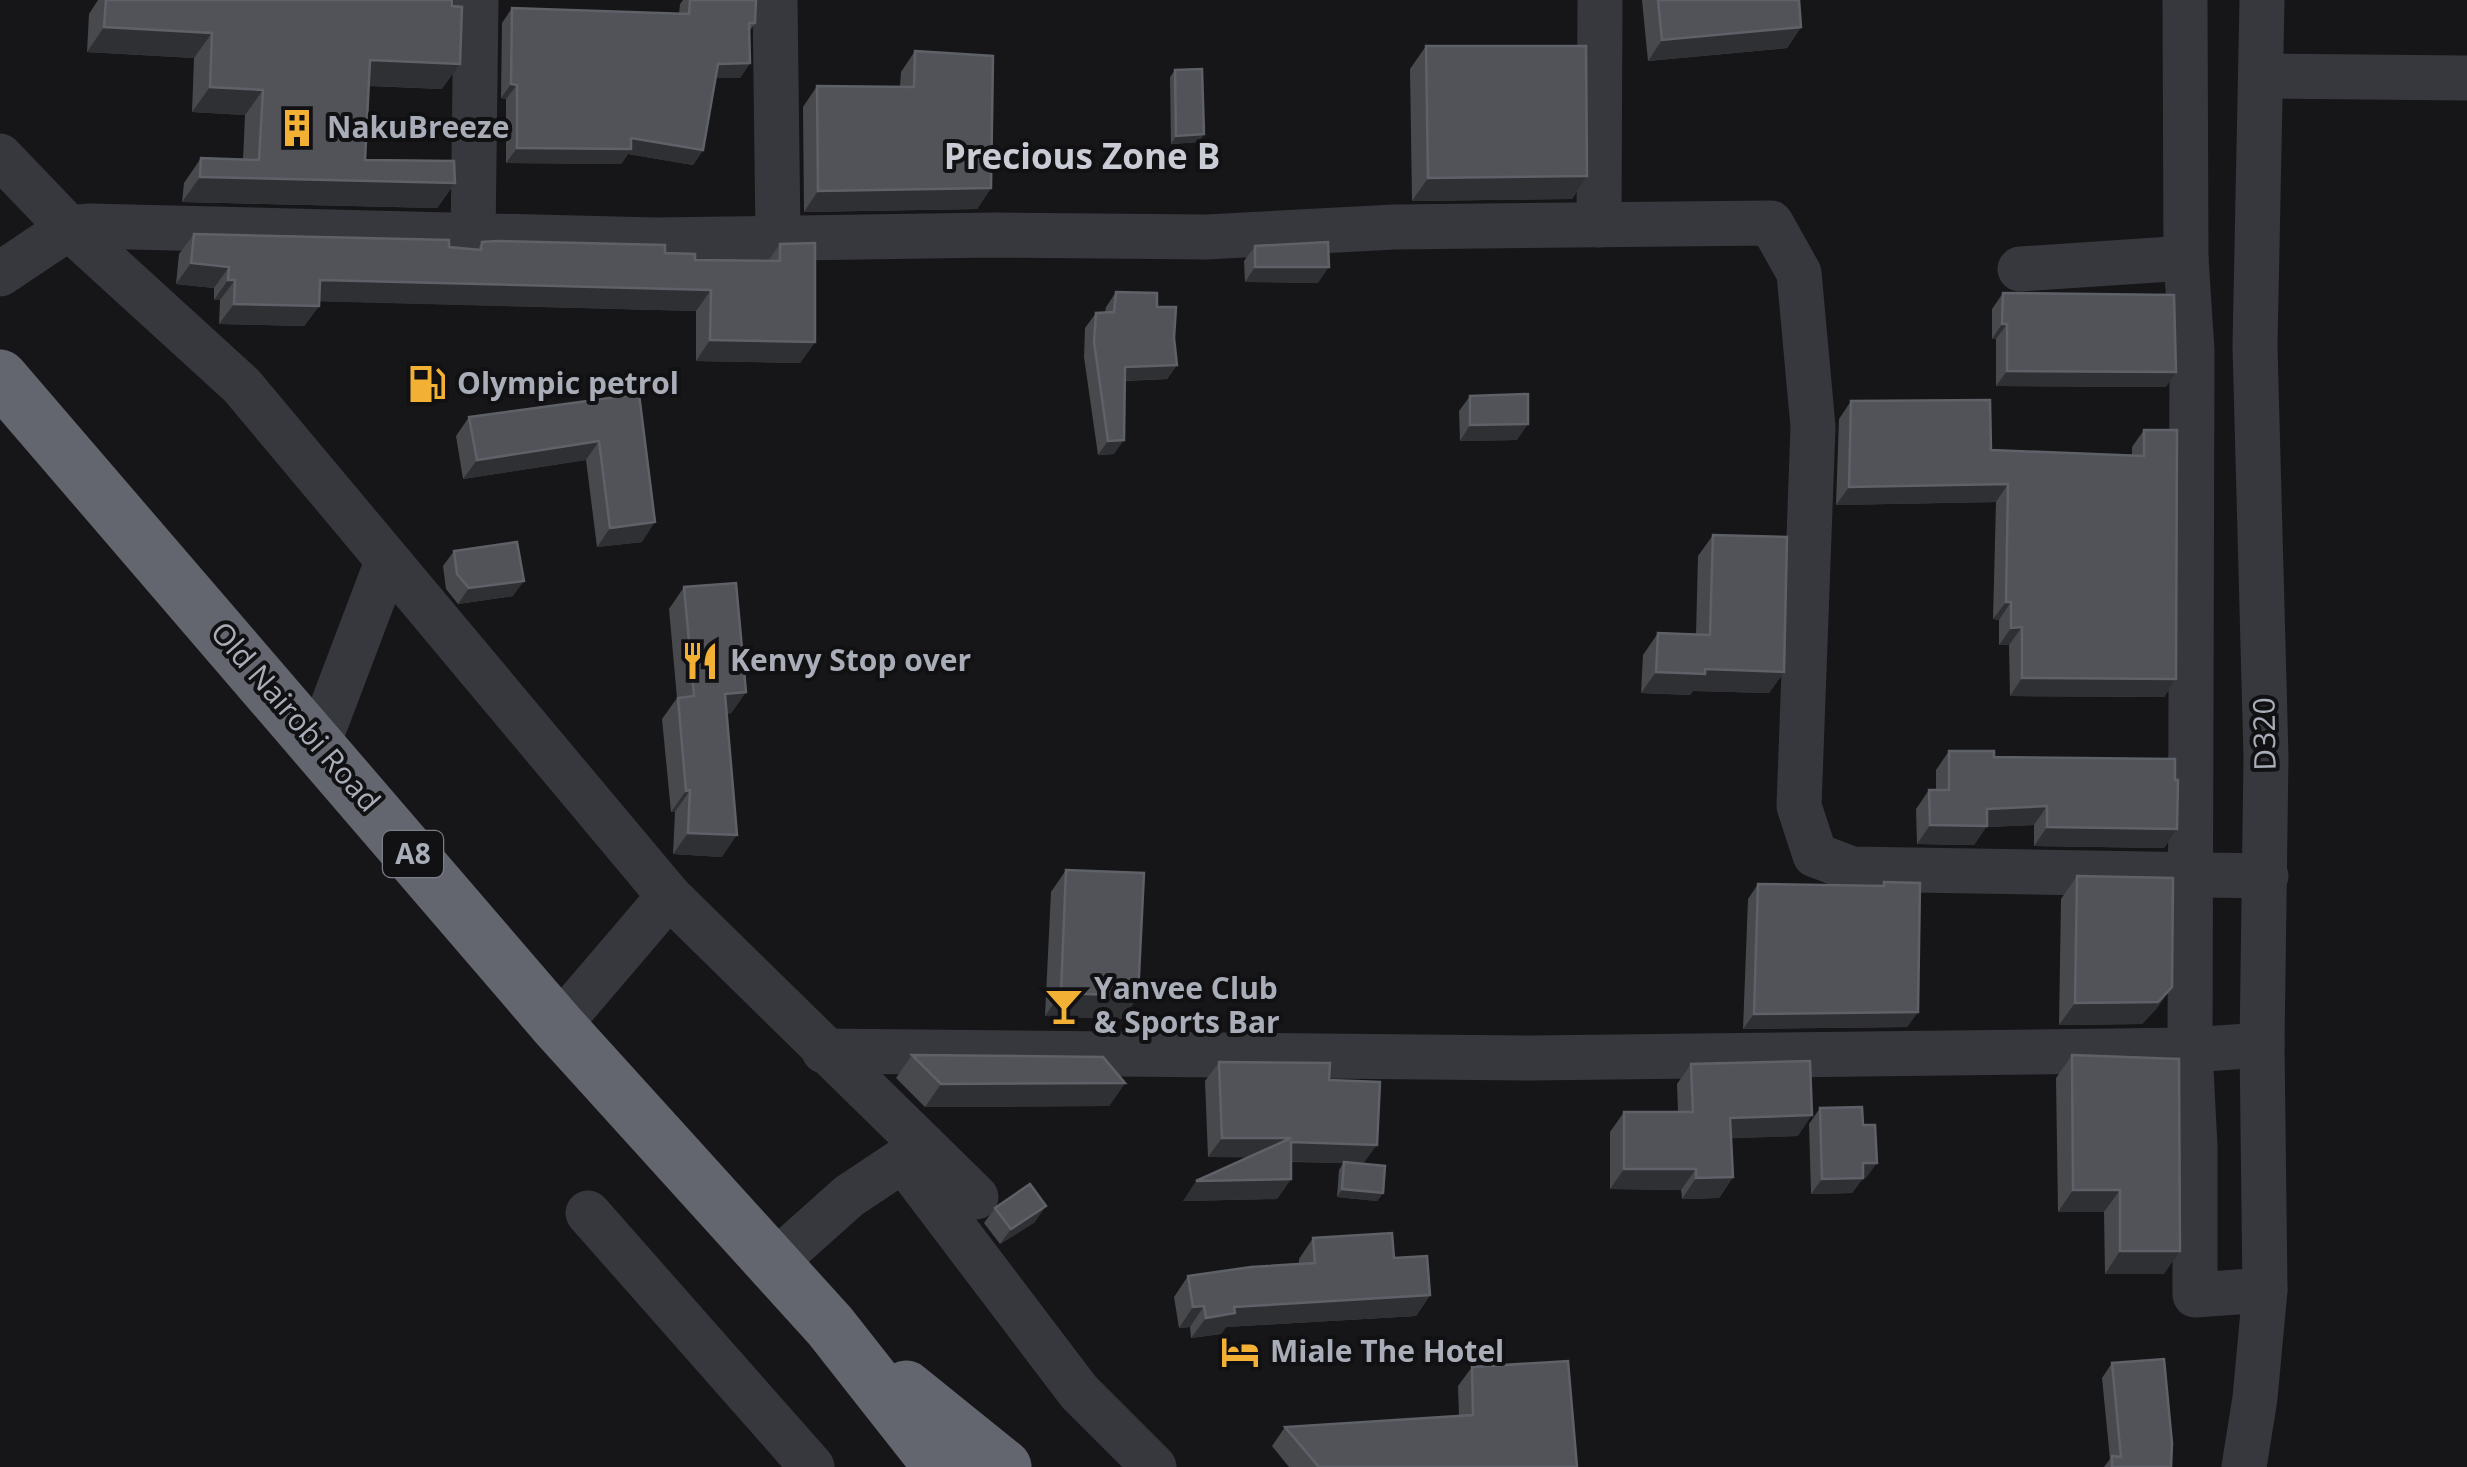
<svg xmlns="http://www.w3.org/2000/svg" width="2467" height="1467" font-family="'Open Sans',sans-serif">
  <rect width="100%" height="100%" fill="#161618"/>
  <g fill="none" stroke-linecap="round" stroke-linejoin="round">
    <g stroke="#37383d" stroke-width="45">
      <path d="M775,0L778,237"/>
      <path d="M2185,0L2186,258L2192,351L2190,1050L2195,1147V1295L2265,1290"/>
      <path d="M2262,76L2467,78"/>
      <path d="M0,156L69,228L242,386L669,896L558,1026"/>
      <path d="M1599,225L1600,0"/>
      <path d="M473,238L476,0"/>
      <path d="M2020,269L2186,258"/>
      <path d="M0,274L69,228L90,226L655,240L995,235L1207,237L1394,227L1771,223L1799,273L1813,427L1799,806L1815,855L1852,869L2266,876"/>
      <path d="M318,744L387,562"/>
      <path d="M669,896L976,1197"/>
      <path d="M824,1051L1531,1058L2190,1050L2262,1045"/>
      <path d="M903,1160L1079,1392L1154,1467"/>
      <path d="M588,1213L812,1467"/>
      <path d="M774,1263L849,1196L924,1146"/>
      <path d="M2244,1467L2255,1398L2265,1290L2262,1045L2266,757L2255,346L2262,0"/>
    </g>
    <g stroke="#63666e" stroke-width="55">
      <path d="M0,377L558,1026L830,1326L941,1467"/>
      <path d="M906,1388L1004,1467"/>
    </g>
  </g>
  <g fill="#47494d">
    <path d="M98,0H452L442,89L369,86L365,160L455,183L437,208L182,202L184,183L201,158L243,160L245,115L192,112L194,58L87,52L89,14Z"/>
    <path d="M683,0H756L755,23L749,32L750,63L740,78H715L703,150L693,165L628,154L621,164L506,163V99L501,98L502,23L512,8L679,14L680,4Z"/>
    <path d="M1642,0H1799L1801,27L1787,48L1648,61Z"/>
    <path d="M1426,46L1587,176L1572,199L1412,201L1410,69Z"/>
    <path d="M915,51L991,188L977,209L804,212L803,107L817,86H900L901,72Z"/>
    <path d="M1175,70L1204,134L1199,142L1171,144L1170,77Z"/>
    <path d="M194,234L477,250L482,242L665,253L695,260L768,261L780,244L815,342L800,363L696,361V311L319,301V306L304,326L219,324L220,300H214V288L176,284L179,254Z"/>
    <path d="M1255,246L1318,283L1245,282L1244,261Z"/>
    <path d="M1116,292L1157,307L1174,338L1177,365L1167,379L1125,381L1114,454L1098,455L1084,357L1085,328L1096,313H1105L1106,307Z"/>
    <path d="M2003,293L2166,387L1996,386V339H1992V309Z"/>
    <path d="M639,394L642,542L597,547L586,460L463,479L456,436L469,417Z"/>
    <path d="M1470,396L1517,440L1460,441L1459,411Z"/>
    <path d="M1851,401L1991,450L2132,455V447L2144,430L2176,679L2164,697L2010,696L2009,645H1999V620L1993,619L1996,502L1836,505L1839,419Z"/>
    <path d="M1713,535L1784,672L1769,693L1693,691L1690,695L1641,693L1643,655L1658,633L1696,635L1698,556Z"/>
    <path d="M454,551L513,596L458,604L446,589L443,566Z"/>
    <path d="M684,587L746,692L731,713L727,714L722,857L673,854L675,812H671L662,719L677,698L669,609Z"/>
    <path d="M1949,751L2175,780L2177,829L2164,848L2034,846V825L1986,827L1974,845L1917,844L1916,809L1929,790H1936V770Z"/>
    <path d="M1066,870L1138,996L1123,1019L1045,1016L1051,892Z"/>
    <path d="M2077,876L2172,987L2156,1009L2142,1024L2059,1025L2061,899Z"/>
    <path d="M1884,882L1918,1012L1907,1027L1743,1029L1748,899L1758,884L1881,886Z"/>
    <path d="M912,1055L1125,1083L1109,1106L925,1107L896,1078Z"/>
    <path d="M2072,1055L2164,1274H2105L2104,1212H2058L2056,1078Z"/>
    <path d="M1219,1062L1329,1080L1363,1164L1383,1193L1377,1201L1337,1197L1339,1170L1343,1163L1291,1162V1179L1277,1199L1183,1201L1248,1157H1208L1205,1081Z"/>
    <path d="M1691,1064L1798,1136L1731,1138L1733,1177L1719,1198L1682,1199L1681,1190L1610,1189V1132L1624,1112H1678L1677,1084Z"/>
    <path d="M1820,1108L1866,1178H1863L1852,1193L1811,1194L1809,1124Z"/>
    <path d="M995,1208L1035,1222L1000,1244L984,1223Z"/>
    <path d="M1313,1238L1394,1258L1430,1295L1416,1316L1226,1327L1221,1334L1191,1338L1190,1327L1179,1328L1174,1297L1188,1276L1299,1264V1259Z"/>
    <path d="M2112,1363L2171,1467H2104L2110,1459L2102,1378Z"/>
    <path d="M1472,1367L1577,1467H1289L1272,1446L1285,1427L1459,1416L1458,1386Z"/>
  </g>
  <g fill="#2f3033">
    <path d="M104,27L212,33L194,58L87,52Z"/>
    <path d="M1801,27L1787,48L1648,61L1662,40Z"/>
    <path d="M370,60L460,64L442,89L352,85Z"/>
    <path d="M750,63L740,78H707L718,64Z"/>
    <path d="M511,84L517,85L506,99L501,98Z"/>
    <path d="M210,87L263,90L245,115L192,112Z"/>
    <path d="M1204,134L1199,142L1171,144L1176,136Z"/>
    <path d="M631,138L703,150L693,165L628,154L621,164L506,163L517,148Z"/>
    <path d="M1587,176L1572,199L1412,201L1428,178Z"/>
    <path d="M200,177L455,183L437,208L182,202Z"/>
    <path d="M991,188L977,209L804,212L818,191Z"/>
    <path d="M191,263L229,267L214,288L176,284Z"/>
    <path d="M1255,267H1329L1318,283L1245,282Z"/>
    <path d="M228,280H235L220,300H214Z"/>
    <path d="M320,280L711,290L696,311L305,301Z"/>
    <path d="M234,304L319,306L304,326L219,324Z"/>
    <path d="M2002,324H2007L1996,339H1992Z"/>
    <path d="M710,340L815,342L800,363L696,361Z"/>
    <path d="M1177,365L1167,379L1115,381L1125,367Z"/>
    <path d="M2007,371L2176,372L2166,387L1996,386Z"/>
    <path d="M1528,424L1517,440L1460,441L1470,425Z"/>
    <path d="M1124,440L1114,454L1098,455L1108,441Z"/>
    <path d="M599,441L586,460L463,479L477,460Z"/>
    <path d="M2008,484L1996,502L1836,505L1849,487Z"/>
    <path d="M655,522L642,542L597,547L610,528Z"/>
    <path d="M524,581L513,596L458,604L469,588Z"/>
    <path d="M2006,602H2011L1999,620L1993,619Z"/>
    <path d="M2022,627L2009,645H1999L2011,628Z"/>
    <path d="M1705,669L1784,672L1769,693L1693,691L1690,695L1641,693L1656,672Z"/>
    <path d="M2022,678L2176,679L2164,697L2010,696Z"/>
    <path d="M746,692L731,713L710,715L725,694Z"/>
    <path d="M690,790L675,812H671L686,791Z"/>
    <path d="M2047,806L2034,825L1986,827L1974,845L1917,844L1930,825L1987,809Z"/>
    <path d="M2047,827L2177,829L2164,848L2034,846Z"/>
    <path d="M688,833L737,835L722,857L673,854Z"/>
    <path d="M2172,987L2156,1009L2142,1024L2059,1025L2075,1003Z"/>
    <path d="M1061,993L1138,996L1123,1019L1045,1016Z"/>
    <path d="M1918,1012L1907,1027L1743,1029L1754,1014Z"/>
    <path d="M1125,1083L1109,1106L925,1107L941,1084Z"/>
    <path d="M1812,1115L1798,1136L1716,1139L1730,1118Z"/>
    <path d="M1222,1138H1291L1277,1158L1208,1157Z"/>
    <path d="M1291,1142L1377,1145L1363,1164L1277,1161Z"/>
    <path d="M1863,1163H1877L1866,1178H1863L1852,1193L1811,1194L1822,1179Z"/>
    <path d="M1624,1169H1696L1681,1190L1610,1189Z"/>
    <path d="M1733,1177L1719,1198L1682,1199L1696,1178Z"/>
    <path d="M1291,1179L1277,1199L1183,1201L1196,1181Z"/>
    <path d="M1342,1189L1383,1193L1377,1201L1337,1197Z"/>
    <path d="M2073,1190H2120L2104,1212H2058Z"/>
    <path d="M1046,1206L1035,1222L1000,1244L1011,1229Z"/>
    <path d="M2120,1251H2180L2164,1274H2105Z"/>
    <path d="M1430,1295L1416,1316L1226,1327L1221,1334L1191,1338L1206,1318L1234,1307Z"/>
    <path d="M1204,1306L1190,1327L1179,1328L1193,1307Z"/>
  </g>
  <g fill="#525359" stroke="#5f6168" stroke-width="2.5">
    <path d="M106,0H452V6L462,7L460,64L370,60L365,160L454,161L455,183L200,177L201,158L259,160L263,90L210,87L212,33L104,27Z"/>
    <path d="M690,0H756L755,23H749L750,63L718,64L703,150L631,138V149L517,148V85L511,84L512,8L689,14Z"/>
    <path d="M1658,0H1799L1801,27L1662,40Z"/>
    <path d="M1426,46H1586L1587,176L1428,178Z"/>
    <path d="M915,51L993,56L991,188L818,191L817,86L914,87Z"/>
    <path d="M1202,69L1204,134L1176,136L1175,70Z"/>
    <path d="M194,234L449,240V247L481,250L482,242L497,241L665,245V253L695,254V260L780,261V244L815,243V342L710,340L711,290L320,280L319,306L234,304L235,280H228L229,267L191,263Z"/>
    <path d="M1328,242L1329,267H1255V246Z"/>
    <path d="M1116,292L1157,293V307H1176L1174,338L1177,365L1125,367L1124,440L1108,441L1094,342L1096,313L1114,312Z"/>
    <path d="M2003,293L2174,295L2176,372L2007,371V324H2002Z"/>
    <path d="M639,394L655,522L610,528L599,441L477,460L469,417Z"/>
    <path d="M1528,394V424L1470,425V396Z"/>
    <path d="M1990,400L1991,450L2144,456V430H2177L2176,679L2022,678V627L2011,628V602H2006L2008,484L1849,487L1851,401Z"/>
    <path d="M1713,535L1787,537L1784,672L1705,669V674L1656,672L1658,633L1710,635Z"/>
    <path d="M517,542L524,581L469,588L457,574L454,551Z"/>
    <path d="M736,583L746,692L725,694L737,835L688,833L690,790L686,791L678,698L694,696L684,587Z"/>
    <path d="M1949,751H1994V757L2175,759V780H2178L2177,829L2047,827V806L1987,809V826L1930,825L1929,790H1949Z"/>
    <path d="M1066,870L1144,873L1138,996L1061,993Z"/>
    <path d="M2077,876L2173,878L2172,987L2158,1002L2075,1003Z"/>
    <path d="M1884,882L1920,883L1918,1012L1754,1014L1758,884L1884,886Z"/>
    <path d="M912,1055L1103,1057L1125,1083L941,1084Z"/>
    <path d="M2072,1055L2179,1059L2180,1251H2120V1190H2073Z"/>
    <path d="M1810,1061L1812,1115L1730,1118L1733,1177L1696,1178V1169H1624V1112H1693L1691,1064Z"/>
    <path d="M1219,1062L1330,1063L1329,1080L1380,1082L1377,1145L1291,1142V1179L1196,1181L1291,1138H1222Z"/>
    <path d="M1862,1107L1863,1125H1875L1877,1163H1863V1178L1822,1179L1820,1108Z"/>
    <path d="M1344,1162L1385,1166L1383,1193L1342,1189Z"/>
    <path d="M1030,1184L1046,1206L1011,1229L995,1208Z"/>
    <path d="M1392,1233L1394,1258L1427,1256L1430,1295L1234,1307L1235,1313L1206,1318L1204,1306L1193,1307L1188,1276L1251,1267L1315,1263L1313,1238Z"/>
    <path d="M2164,1359L2172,1443L2171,1467H2112V1456L2121,1457L2112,1363Z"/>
    <path d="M1568,1361L1577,1467H1319L1285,1427L1473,1415L1472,1367Z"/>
  </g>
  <defs>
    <g id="building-bare" transform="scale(3)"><path d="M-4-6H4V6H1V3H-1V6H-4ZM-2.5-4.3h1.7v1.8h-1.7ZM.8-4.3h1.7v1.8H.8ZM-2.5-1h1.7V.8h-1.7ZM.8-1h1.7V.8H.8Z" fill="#f2b134" stroke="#111113" stroke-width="2.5" paint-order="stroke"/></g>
    <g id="fuel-bare" transform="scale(3)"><path d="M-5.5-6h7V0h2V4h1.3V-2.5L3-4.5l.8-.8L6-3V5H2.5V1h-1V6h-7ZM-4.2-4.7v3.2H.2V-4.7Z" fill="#f2b134" stroke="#111113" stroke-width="2.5" paint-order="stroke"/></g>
    <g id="restaurant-bare" transform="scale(3)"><path d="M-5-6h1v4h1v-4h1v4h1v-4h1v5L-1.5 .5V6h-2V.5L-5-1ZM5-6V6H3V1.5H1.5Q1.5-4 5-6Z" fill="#f2b134" stroke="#111113" stroke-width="2.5" paint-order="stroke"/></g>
    <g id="bar-bare" transform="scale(3)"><path d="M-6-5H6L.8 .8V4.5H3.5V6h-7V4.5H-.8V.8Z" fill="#f2b134" stroke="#111113" stroke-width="2.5" paint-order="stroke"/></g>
    <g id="hotel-bare" transform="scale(3)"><path d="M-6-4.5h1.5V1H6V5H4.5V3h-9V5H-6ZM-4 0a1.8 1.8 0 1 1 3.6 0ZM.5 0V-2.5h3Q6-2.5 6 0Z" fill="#f2b134" stroke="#111113" stroke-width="2.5" paint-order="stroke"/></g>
  </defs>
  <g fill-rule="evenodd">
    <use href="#building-bare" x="297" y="128"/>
    <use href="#fuel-bare" x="427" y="384"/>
    <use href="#restaurant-bare" x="700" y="661"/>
    <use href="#bar-bare" x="1064" y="1006"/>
    <use href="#hotel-bare" x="1240" y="1352"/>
  </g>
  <g text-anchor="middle" stroke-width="8" stroke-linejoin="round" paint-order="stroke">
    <rect fill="#111113" stroke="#7b7e86" stroke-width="2.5" x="383" y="831" width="60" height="46" rx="8"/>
    <g font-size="28" font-weight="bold" fill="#a8adb8">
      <text x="413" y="864">A8</text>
    </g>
    <g font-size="30" font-weight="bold" fill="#a8adb8" stroke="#111113" text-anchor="start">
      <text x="327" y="138">NakuBreeze</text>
      <text x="457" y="394">Olympic petrol</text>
      <text x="730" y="671">Kenvy Stop over</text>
      <text x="1094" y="999">Yanvee Club<tspan x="1094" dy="34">&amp; Sports Bar</tspan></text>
      <text x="1270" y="1362">Miale The Hotel</text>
    </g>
    <g font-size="30" fill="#a8adb8" stroke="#111113">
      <text transform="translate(295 717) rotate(49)" y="10">Old Nairobi Road</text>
      <text transform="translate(2265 734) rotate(-91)" y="10">D320</text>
    </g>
    <g font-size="35" font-weight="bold" fill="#c9ccd4" stroke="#111113">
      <text x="1082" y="169">Precious Zone B</text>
    </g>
  </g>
</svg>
